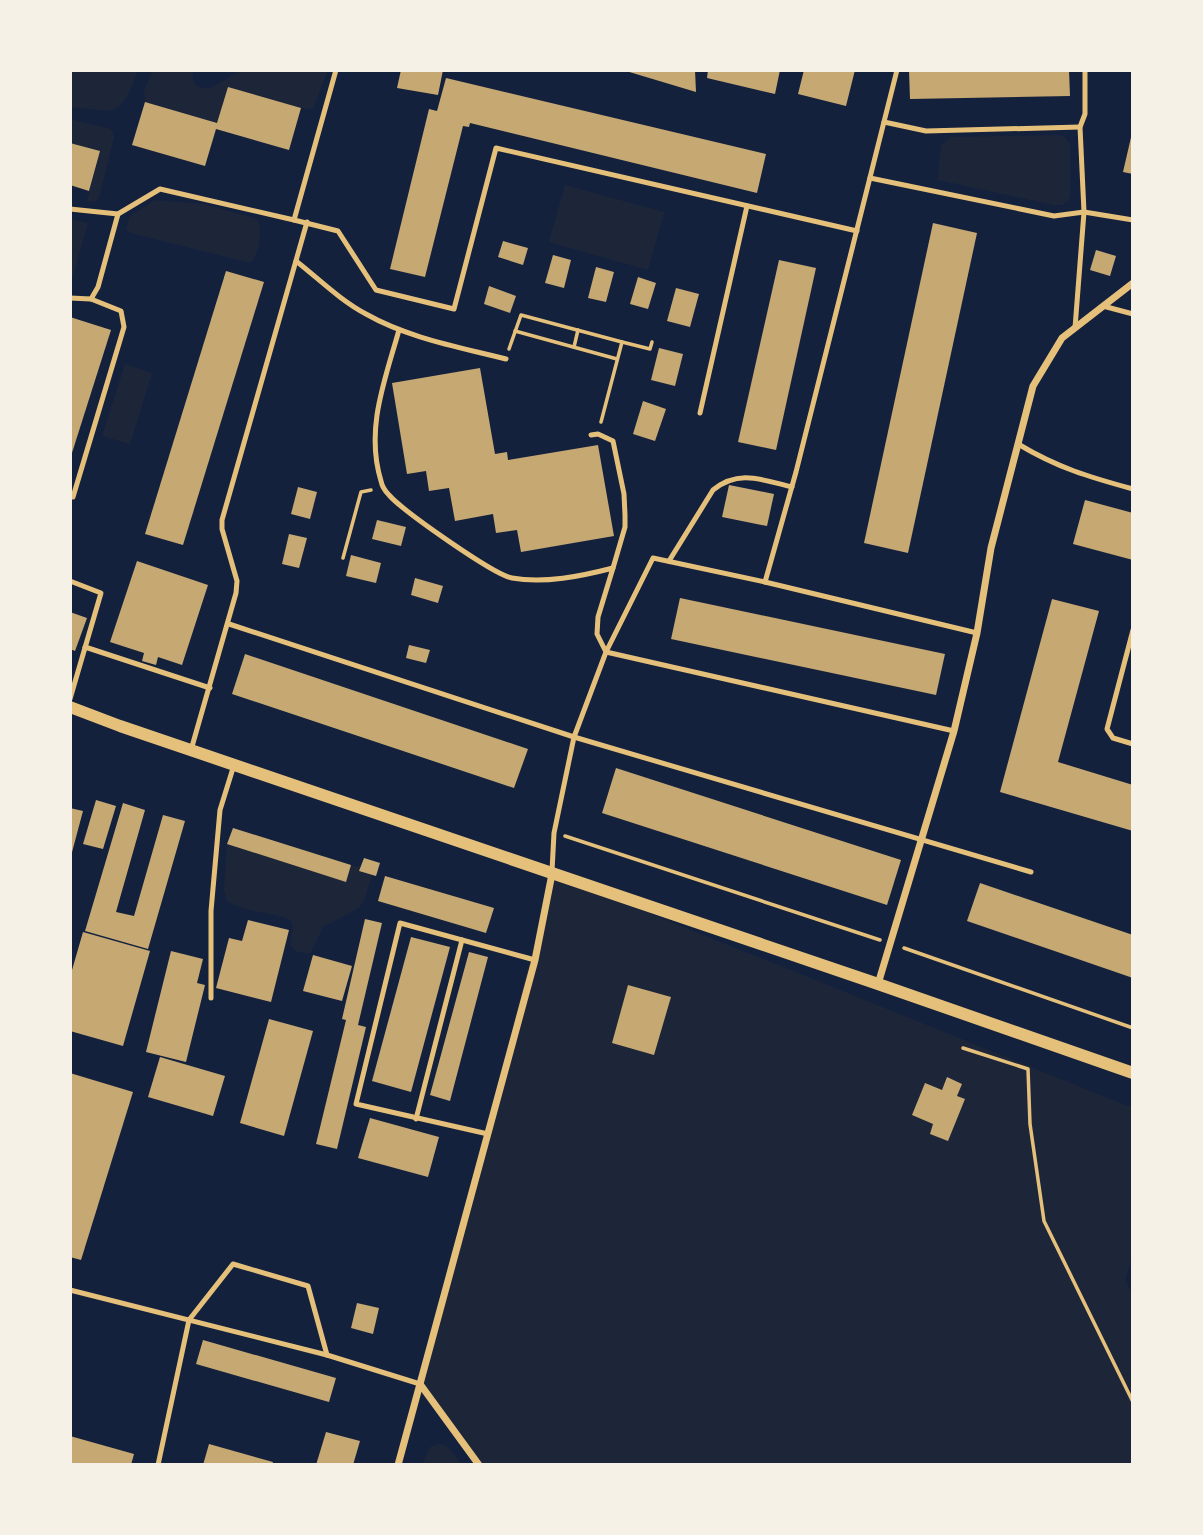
<svg xmlns="http://www.w3.org/2000/svg" width="1203" height="1535" font-family="'Roboto Serif',serif">
  <rect width="100%" height="100%" fill="#14213d"/>
  <g fill="#1d2539">
    <path d="M70,70H138C132,84 127,107 110,111L70,107Z"/>
    <path d="M153,70H192L194,83L202,88H210L242,70H328L313,109L301,108L217,123L145,102L144,90Z"/>
    <path d="M70,119L108,128L112,131L114,137L99,198L95,201L87,202L100,151L70,143Z"/>
    <path d="M1057,135L1064,136L1070,144V196L1068,201L1062,205H1054L938,180L941,146L950,137Z"/>
    <path d="M565,185L664,212L648,270L549,242Z"/>
    <path d="M155,200L203,204L254,218L258,221C262,234 259,251 251,263L131,233L126,229L130,216Z"/>
    <path d="M70,219L88,223L70,287Z"/>
    <path d="M125,364L152,373L130,444L102,436Z"/>
    <path d="M227,843L361,867L360,872L372,875L365,898L359,908L323,927L311,952L307,954L296,951L290,945L293,927L291,920C270,911 246,913 227,901L224,889Z"/>
    <path d="M552,874L1133,1108V1254L1125,1280L1133,1295V1465H479L420,1384Z"/>
    <path d="M439,1444L447,1446L463,1465H422L430,1447Z"/>
  </g>
  <g fill="#c6a872">
    <path d="M401,70H443L438,95L397,88Z"/>
    <path d="M626,70H695L696,92L626,71Z"/>
    <path d="M708,70H780L775,94L707,78Z"/>
    <path d="M804,70H855L846,106L798,94Z"/>
    <path d="M909,70H1069L1070,96L910,99Z"/>
    <path d="M446,78L766,154L757,193L470,123L469,127L463,126L425,277L390,269L429,109L437,111Z"/>
    <path d="M228,87L301,108L289,150L216,129L205,166L132,145L145,102L217,123Z"/>
    <path d="M1132,133H1133V174L1123,172Z"/>
    <path d="M70,143L100,151L89,191L70,185Z"/>
    <path d="M933,223L977,233L908,553L864,543Z"/>
    <path d="M503,241L528,248L523,265L498,257Z"/>
    <path d="M1096,250L1116,256L1110,276L1090,270Z"/>
    <path d="M553,255L571,260L564,288L545,283Z"/>
    <path d="M779,260L816,268L776,450L738,442Z"/>
    <path d="M596,267L614,272L606,302L588,298Z"/>
    <path d="M226,271L264,282L183,545L145,534Z"/>
    <path d="M638,277L656,283L648,309L630,304Z"/>
    <path d="M489,286L516,296L510,313L484,304Z"/>
    <path d="M676,288L699,294L690,327L667,321Z"/>
    <path d="M70,317L111,330L71,456L70,455Z"/>
    <path d="M659,348L683,354L675,386L651,380Z"/>
    <path d="M480,368L495,454L507,452L508,460L598,445L614,536L521,552L517,530L496,533L493,514L455,521L449,488L429,491L426,471L407,474L392,383Z"/>
    <path d="M643,401L666,409L655,441L633,434Z"/>
    <path d="M729,485L774,494L767,526L722,517Z"/>
    <path d="M298,487L317,492L310,519L291,514Z"/>
    <path d="M1085,500L1133,513V560L1073,544Z"/>
    <path d="M377,520L406,527L401,546L372,539Z"/>
    <path d="M289,534L307,538L299,568L282,564Z"/>
    <path d="M351,555L381,563L376,583L346,576Z"/>
    <path d="M137,561L208,585L182,665L158,657L156,665L142,661L144,653L110,642Z"/>
    <path d="M415,578L443,586L438,603L411,595Z"/>
    <path d="M680,598L945,654L936,695L671,639Z"/>
    <path d="M1052,599L1099,611L1058,762L1133,785V831L1000,792Z"/>
    <path d="M70,612L87,618L75,651L70,649Z"/>
    <path d="M409,645L430,650L426,663L406,658Z"/>
    <path d="M245,654L528,749L514,788L232,694Z"/>
    <path d="M616,768L901,860L887,905L602,813Z"/>
    <path d="M96,800L116,806L103,849L83,844Z"/>
    <path d="M123,803L145,810L116,912L134,916L163,815L185,821L148,949L85,931Z"/>
    <path d="M70,808L83,811L71,856H70Z"/>
    <path d="M233,828L351,865L346,882L227,844Z"/>
    <path d="M364,858L380,863L376,876L359,871Z"/>
    <path d="M385,876L494,908L486,933L378,901Z"/>
    <path d="M980,883L1133,935V978L967,921Z"/>
    <path d="M365,919L382,923L358,1025L366,1027L337,1149L316,1144L346,1020L342,1019Z"/>
    <path d="M248,920L289,930L271,1002L216,988L229,938L242,941Z"/>
    <path d="M83,932L150,951L123,1046L70,1031V977Z"/>
    <path d="M411,937L450,947L411,1092L372,1081Z"/>
    <path d="M171,951L203,959L197,983L205,985L186,1062L146,1052Z"/>
    <path d="M469,952L488,957L450,1101L430,1095Z"/>
    <path d="M313,955L352,966L342,1001L303,991Z"/>
    <path d="M628,985L671,997L654,1055L612,1043Z"/>
    <path d="M269,1019L313,1031L284,1136L240,1123Z"/>
    <path d="M160,1057L225,1076L213,1116L148,1097Z"/>
    <path d="M70,1073L133,1092L81,1260L70,1257Z"/>
    <path d="M947,1077L962,1084L957,1096L965,1099L948,1141L930,1134L933,1124L912,1115L925,1083L942,1090Z"/>
    <path d="M370,1118L439,1137L428,1177L358,1158Z"/>
    <path d="M357,1303L379,1308L373,1334L351,1328Z"/>
    <path d="M203,1340L336,1378L329,1402L196,1364Z"/>
    <path d="M326,1432L360,1441L353,1465H316Z"/>
    <path d="M70,1436L134,1454L131,1465H70Z"/>
    <path d="M209,1444L273,1462L272,1465H203Z"/>
  </g>
  <g fill="none" stroke-linecap="round" stroke-linejoin="round">
    <g stroke="#e5c07b" stroke-width="3.5">
      <path d="M515,331L617,359"/>
      <path d="M622,342L650,349L652,342"/>
      <path d="M574,347L578,330"/>
      <path d="M509,349L521,315L622,342L601,422"/>
      <path d="M343,558L361,492L371,490"/>
      <path d="M565,836L880,940"/>
      <path d="M904,948L1133,1028"/>
      <path d="M963,1048L1028,1069L1030,1124L1044,1221L1133,1402"/>
    </g>
    <g stroke="#e5c07b" stroke-width="5">
      <path d="M336,70L294,220L338,231L376,290L454,309L496,148L857,231"/>
      <path d="M884,122L926,131L1080,127"/>
      <path d="M870,178L1054,216L1084,212L1133,220"/>
      <path d="M70,209L118,214L160,189L294,220"/>
      <path d="M296,261C319,279 341,301 366,314C408,338 459,347 506,359"/>
      <path d="M70,298L91,299L98,287L118,214"/>
      <path d="M1103,306L1133,314"/>
      <path d="M1075,328L1084,212L1080,127L1085,114V70"/>
      <path d="M399,330C385,380 365,429 381,481C382,486 386,492 389,495C403,511 494,575 512,578C544,584 582,576 613,568L598,617L597,634L606,652L954,731"/>
      <path d="M700,413L747,206"/>
      <path d="M591,435L598,434L613,441L624,494L625,515V527L613,568"/>
      <path d="M1018,444C1058,468 1089,477 1133,489"/>
      <path d="M73,497L124,327L121,311L91,299"/>
      <path d="M669,561L713,490C739,469 762,480 792,487"/>
      <path d="M70,581L101,593L70,699"/>
      <path d="M765,582L796,472L897,70"/>
      <path d="M229,624L574,737L1031,872"/>
      <path d="M1133,630L1107,729L1113,738L1133,744"/>
      <path d="M85,647L210,688"/>
      <path d="M191,750L236,593L237,581L222,529V520L307,222"/>
      <path d="M552,871L554,833L574,737L606,652L653,558L765,582L977,633"/>
      <path d="M211,998V911L220,810L234,765"/>
      <path d="M416,1119L462,940"/>
      <path d="M488,1134L356,1104L400,923L535,960"/>
      <path d="M70,1290L327,1355L420,1384"/>
      <path d="M158,1465L189,1320L233,1264L308,1286L327,1355"/>
    </g>
    <g stroke="#e5c07b" stroke-width="7">
      <path d="M878,984L954,731L977,633L991,548L1033,386L1062,338L1133,283"/>
      <path d="M420,1384L479,1465"/>
      <path d="M398,1465L535,960L552,874"/>
    </g>
    <path stroke="#e5c07b" stroke-width="12" d="M70,707L120,726L878,984L1133,1073"/>
  </g>
  <rect width="1203" height="1535" fill="none" stroke="#f6f1e7" stroke-width="144"/>
</svg>
